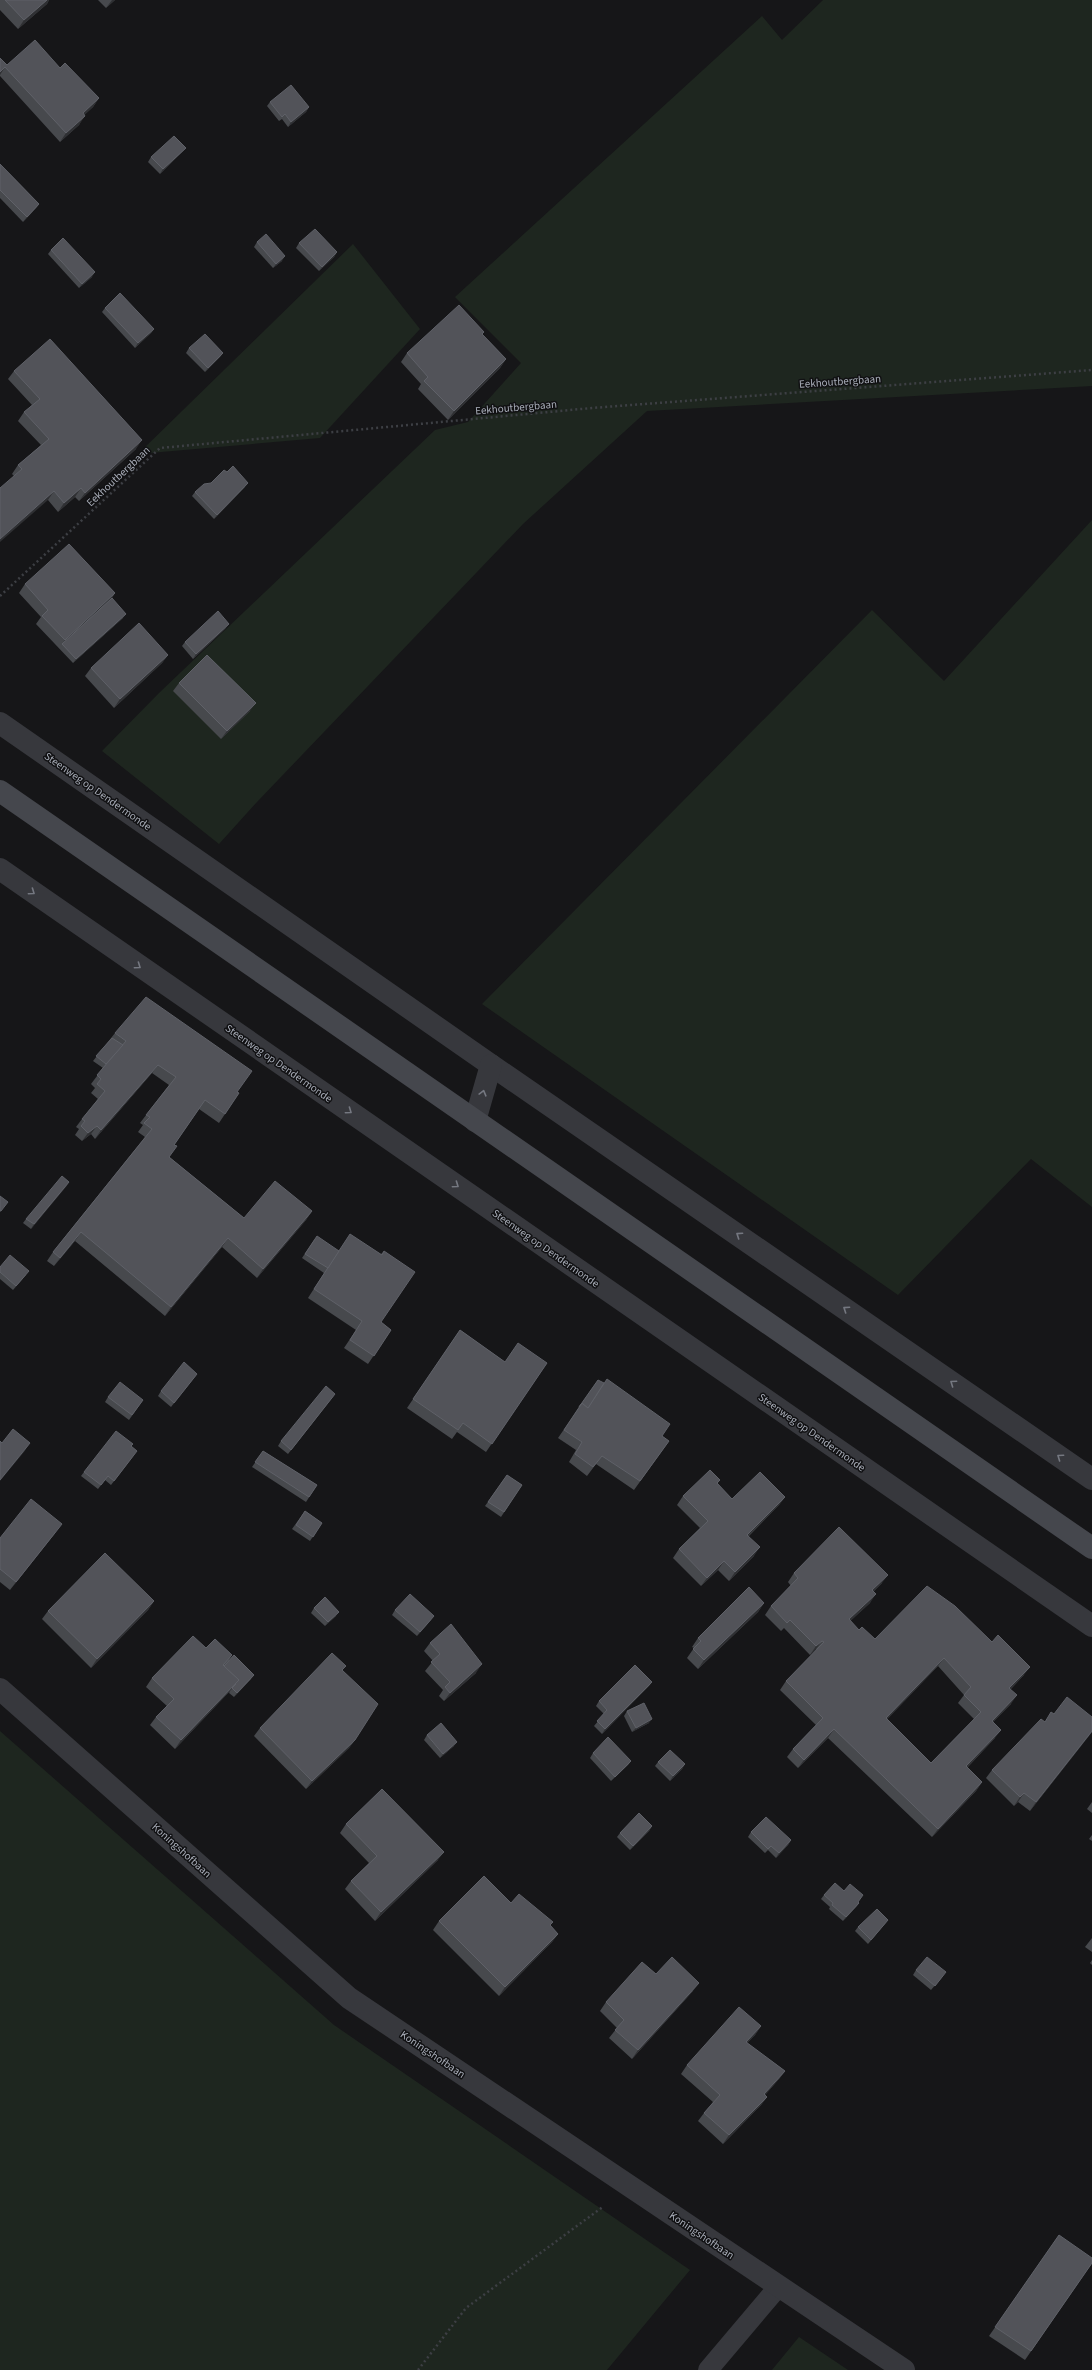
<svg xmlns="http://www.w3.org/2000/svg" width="1092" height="2370" font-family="'Source Sans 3',sans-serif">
  <rect width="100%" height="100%" fill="#161618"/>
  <g fill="#1e261f">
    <path d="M823,0H1092V386L647,411L523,524L257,802L219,844L102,751L159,693L435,430L468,422L521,363L455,297L762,16L782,40Z"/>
    <path d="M353,244L420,329L320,438L138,454Z"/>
    <path d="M1092,520V1207L1031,1159L898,1295L482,1004L872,610L944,681Z"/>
    <path d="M0,1731L334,2025L690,2270L607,2370H0Z"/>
    <path d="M799,2337L848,2370H849H772Z"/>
  </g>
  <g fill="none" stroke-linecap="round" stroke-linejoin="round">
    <g stroke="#3d3f44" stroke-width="2.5" stroke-dasharray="2 3" stroke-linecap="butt">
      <path d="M0,596L160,448L592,408L1092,370"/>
      <path d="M418,2370L466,2308L604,2206"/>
    </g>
    <path stroke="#37383d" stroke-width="20" d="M708,2370L779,2286"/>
    <g stroke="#37383d" stroke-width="22">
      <path d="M0,723L491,1065L1092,1479"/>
      <path d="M0,869L1092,1626"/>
      <path d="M475,1121L491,1065"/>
      <path d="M0,1689L349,1998L904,2370"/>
    </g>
    <path stroke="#45474d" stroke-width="22" d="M0,791L1092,1548"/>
  </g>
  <g fill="#47494d" fill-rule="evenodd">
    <path d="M0,0H49L47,4L18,29L0,10Z"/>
    <path d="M98,0H115L106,8Z"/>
    <path d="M0,58L7,65L60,68L99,98L93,107L84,115L79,125L60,142L0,76Z"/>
    <path d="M270,102L309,107L306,112L288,127L282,119L279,121L267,106Z"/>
    <path d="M186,148L160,174L148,162L151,157Z"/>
    <path d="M0,164L39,204L36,208L23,222L0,198Z"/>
    <path d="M257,242L282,261L273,268L254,247Z"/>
    <path d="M299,243L337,252L334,257L319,271L296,248Z"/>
    <path d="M51,250L92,277L79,288L48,254Z"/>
    <path d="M105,308L154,329L151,333L135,348L102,312Z"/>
    <path d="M482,334L506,359L500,368L448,420L418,389L421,384L401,362L407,353Z"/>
    <path d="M189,348L223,353L220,357L205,372L186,353Z"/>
    <path d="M14,371L136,449L79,501L75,497L58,512L48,500L14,476L12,474L18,465L41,445L18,421L24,412L32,405L8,379Z"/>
    <path d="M245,487L214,519L192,496L195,492Z"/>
    <path d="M25,584L115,593L112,598L123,618L73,663L36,624L41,617L19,593Z"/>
    <path d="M226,628L193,659L182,646L185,642Z"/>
    <path d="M168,655L162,663L114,708L85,676L91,668Z"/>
    <path d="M179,683L250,711L221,739L173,691Z"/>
    <path d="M115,1033L239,1093L219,1123L199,1109L174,1145L169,1157L244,1218L312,1211L306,1220L257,1278L222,1247L165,1316L75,1241L54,1266L47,1261L53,1252L145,1137L138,1132L143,1125L140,1123L169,1085L152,1073L95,1139L91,1134L82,1141L75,1135L79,1129L76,1127L82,1119L98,1099L91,1093L95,1088L91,1084L103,1068L93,1061Z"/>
    <path d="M69,1182L31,1229L23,1223L26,1219Z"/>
    <path d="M314,1240L339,1251L381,1254L384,1251L381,1322L391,1330L368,1364L344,1348L356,1330L308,1298L324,1273L302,1258Z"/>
    <path d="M0,1267L26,1275L13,1290L0,1279Z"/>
    <path d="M460,1330L505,1362L547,1363L486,1452L457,1432L452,1439L407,1408Z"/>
    <path d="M197,1374L171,1407L158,1396L161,1391Z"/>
    <path d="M598,1380L662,1436L669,1441L634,1490L596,1464L587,1476L569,1462L576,1450L558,1438Z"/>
    <path d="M335,1394L288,1454L278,1446L281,1441Z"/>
    <path d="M108,1397L143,1400L129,1420L105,1402Z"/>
    <path d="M131,1446L134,1455L111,1485L105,1480L98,1489L81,1476L84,1472Z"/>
    <path d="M263,1451L317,1485L306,1502L252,1467Z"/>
    <path d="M507,1475L522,1485L501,1517L485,1506Z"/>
    <path d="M720,1480L717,1484L732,1499L785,1497L779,1505L749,1536L754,1556L729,1581L718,1570L701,1586L673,1558L679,1549L700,1528L677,1505L683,1496Z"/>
    <path d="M305,1511L322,1523L310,1541L292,1529Z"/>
    <path d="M56,1532L10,1590L0,1582V1538Z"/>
    <path d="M794,1573L882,1583L873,1592L870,1603L850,1621L859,1630L875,1639L1024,1675L1010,1690L1011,1704L993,1722L995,1738L967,1768L982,1782L976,1791L932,1837L828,1738L798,1768L787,1757L793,1749L816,1725L780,1690L786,1681L817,1650L816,1649L810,1655L784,1628L781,1631L765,1615L771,1606L791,1586L788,1582ZM938,1666L964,1695L958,1703L974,1719L931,1763L887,1719Z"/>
    <path d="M154,1601L148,1610L91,1668L42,1619L48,1611Z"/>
    <path d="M764,1603L758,1612L698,1669L687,1658L694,1648L692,1647L698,1638Z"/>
    <path d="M314,1608L336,1616L325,1626L311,1613Z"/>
    <path d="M395,1610L431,1620L417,1636L392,1615Z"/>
    <path d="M430,1643L476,1673L444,1701L439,1696L443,1690L425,1671L433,1661L424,1651Z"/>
    <path d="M206,1648L232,1655L229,1660L251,1679L234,1697L229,1693L230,1691L175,1749L150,1725L156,1717L167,1706L146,1687L152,1678Z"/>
    <path d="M343,1671L355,1740L349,1748L306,1789L254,1736L260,1728Z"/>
    <path d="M652,1682L649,1686L602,1734L594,1726L604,1714L596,1706L599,1701Z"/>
    <path d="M627,1711L649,1723L632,1732L624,1716Z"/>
    <path d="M1054,1714L1092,1732L1030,1811L1018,1802L1014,1806L986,1778L992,1770L1045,1722Z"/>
    <path d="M427,1735L454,1746L440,1758L424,1740Z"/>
    <path d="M593,1753L631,1761L628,1765L611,1781L590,1758Z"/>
    <path d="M658,1762L685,1764L682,1769L670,1781L655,1766Z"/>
    <path d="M1092,1802V1813L1087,1809Z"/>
    <path d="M346,1824L438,1860L375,1921L345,1889L351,1881L369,1863L340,1833Z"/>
    <path d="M652,1826L649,1831L630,1850L617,1837L620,1833Z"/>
    <path d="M751,1832L791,1840L788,1845L776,1858L768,1850L765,1853L748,1837Z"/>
    <path d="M1092,1835V1841L1089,1839Z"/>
    <path d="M824,1895L858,1902L859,1903L856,1907L843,1921L829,1909L830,1907L821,1899Z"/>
    <path d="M511,1903L551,1926L558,1934L552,1942L499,1996L433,1930L439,1921Z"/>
    <path d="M888,1920L868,1944L855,1931L858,1927Z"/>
    <path d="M1092,1938V1952L1085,1947Z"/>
    <path d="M1092,1960V1965L1090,1963Z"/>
    <path d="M916,1970L943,1976L931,1990L913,1975Z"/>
    <path d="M656,1974L693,1991L632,2059L609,2038L617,2028L600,2011L606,2002Z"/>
    <path d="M761,2026L755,2035L747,2043L785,2071L779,2079L765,2095L767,2097L761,2105L723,2144L698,2121L704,2113L713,2102L681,2074L687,2065Z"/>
    <path d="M1059,2235L1092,2263L1025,2360L989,2336Z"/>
  </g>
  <g fill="#2f3033">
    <path d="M47,0H49L47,4L18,29L24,20Z"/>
    <path d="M112,0H115L106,8Z"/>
    <path d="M5,67L0,75V72Z"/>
    <path d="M99,98L93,107L77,122L83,113Z"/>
    <path d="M309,107L306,112L288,127L291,122Z"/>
    <path d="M85,116L79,125L60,142L66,133Z"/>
    <path d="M186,148L160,174L163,169Z"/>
    <path d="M39,204L36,208L23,222L27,217Z"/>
    <path d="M337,252L334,257L319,271L322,267Z"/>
    <path d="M285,256L282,261L273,268L276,264Z"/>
    <path d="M95,272L92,277L79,288L82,284Z"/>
    <path d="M154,329L151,333L135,348L138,343Z"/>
    <path d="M223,353L220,357L205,372L208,368Z"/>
    <path d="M506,359L500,368L448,420L454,411Z"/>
    <path d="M142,440L136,449L79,501L85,493Z"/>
    <path d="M248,483L245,487L214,519L217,515Z"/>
    <path d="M81,488L75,497L58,512L64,503Z"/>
    <path d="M54,491L48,500L0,542V539Z"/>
    <path d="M115,593L109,602L62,644L65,640Z"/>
    <path d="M126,614L123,618L73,663L76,659Z"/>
    <path d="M229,624L226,628L193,659L196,654Z"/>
    <path d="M168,655L162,663L114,708L120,699Z"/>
    <path d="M256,703L250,711L221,739L227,731Z"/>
    <path d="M158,1065L152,1073L95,1139L101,1130Z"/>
    <path d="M97,1126L91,1134L82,1141L88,1133Z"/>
    <path d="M69,1182L66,1187L31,1229L34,1224Z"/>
    <path d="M312,1211L306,1220L257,1278L263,1269Z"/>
    <path d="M81,1232L75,1241L54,1266L60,1258Z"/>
    <path d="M228,1238L222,1247L165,1316L171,1307Z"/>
    <path d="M30,1443L24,1452L0,1481V1480Z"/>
    <path d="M785,1497L779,1505L741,1543L747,1535Z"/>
    <path d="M62,1524L56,1532L10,1590L16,1582Z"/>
    <path d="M760,1547L754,1556L729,1581L735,1572Z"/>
    <path d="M724,1561L718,1570L701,1586L707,1578Z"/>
    <path d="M888,1575L882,1583L866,1599L872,1590Z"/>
    <path d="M876,1594L870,1603L843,1628L849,1619Z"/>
    <path d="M154,1601L148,1610L91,1668L97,1659Z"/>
    <path d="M764,1603L758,1612L698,1669L704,1660Z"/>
    <path d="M339,1612L336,1616L325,1626L328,1622Z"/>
    <path d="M434,1616L431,1620L417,1636L420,1632Z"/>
    <path d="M822,1641L816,1649L810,1655L816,1646Z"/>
    <path d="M944,1658L938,1666L880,1727L886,1718Z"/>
    <path d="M482,1664L476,1673L444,1701L450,1693Z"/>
    <path d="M1030,1667L1024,1675L1003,1697L1009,1688Z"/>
    <path d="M254,1675L251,1679L234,1697L237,1693Z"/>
    <path d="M239,1680L230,1691L175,1749L181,1740Z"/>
    <path d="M652,1682L649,1686L602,1734L605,1729Z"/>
    <path d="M1017,1695L1011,1704L986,1729L992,1721Z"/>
    <path d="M652,1719L649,1723L632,1732L636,1728Z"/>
    <path d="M834,1729L828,1738L798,1768L804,1760Z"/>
    <path d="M1001,1730L995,1738L960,1775L966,1766Z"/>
    <path d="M1092,1731V1732L1030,1811L1036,1802Z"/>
    <path d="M355,1740L349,1748L306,1789L312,1781Z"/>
    <path d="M457,1742L454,1746L440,1758L443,1754Z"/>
    <path d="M631,1761L628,1765L611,1781Z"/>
    <path d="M685,1764L682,1769L670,1781L673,1776Z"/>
    <path d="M982,1782L976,1791L932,1837L938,1829Z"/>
    <path d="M1024,1793L1018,1802L1014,1806L1020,1797Z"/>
    <path d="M652,1826L649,1831L630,1850L633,1846Z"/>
    <path d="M791,1840L788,1845L776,1858L779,1853Z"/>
    <path d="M444,1852L438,1860L375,1921L381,1912Z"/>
    <path d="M859,1903L856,1907L843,1921L846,1917Z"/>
    <path d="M558,1934L552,1942L499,1996L505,1987Z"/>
    <path d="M699,1983L693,1991L632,2059L638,2050Z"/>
    <path d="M761,2026L755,2035L740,2051L746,2042Z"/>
    <path d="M785,2071L779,2079L758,2103L764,2094Z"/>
    <path d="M767,2097L761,2105L723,2144L729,2135Z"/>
  </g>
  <g fill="#525359" stroke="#5f6168" fill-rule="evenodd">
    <path d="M5,0H47L24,20Z"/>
    <path d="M35,40L60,68L65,63L99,98L83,113L85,116L66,133L5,67L0,72V58L7,65Z"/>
    <path d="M291,85L309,107L291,122L285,114L282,117L270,102Z"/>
    <path d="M174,136L186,148L163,169L151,157Z"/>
    <path d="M0,164L39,204L27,217L0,190Z"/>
    <path d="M315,229L337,252L322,267L299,243Z"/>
    <path d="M266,234L285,256L276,264L257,242Z"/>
    <path d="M63,238L95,272L82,284L51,250Z"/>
    <path d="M120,293L154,329L138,343L105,308Z"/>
    <path d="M459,305L484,332L482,334L506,359L454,411L424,381L428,377L407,353Z"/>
    <path d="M205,334L223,353L208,368L189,348Z"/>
    <path d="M50,339L142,440L85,493L81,488L64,503L54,491L0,539V488L22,469L18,465L49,439L24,412L40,399L14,371Z"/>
    <path d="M233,466L248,483L217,515L195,492L204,484L211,483L224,470L227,472Z"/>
    <path d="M69,544L115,593L65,640L42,616L48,610L25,584Z"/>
    <path d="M112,598L126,614L76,659L62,644Z"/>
    <path d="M218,611L229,624L196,654L185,642Z"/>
    <path d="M139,623L168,655L120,699L91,668Z"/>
    <path d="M207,655L256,703L227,731L179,683Z"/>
    <path d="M146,997L252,1071L237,1092L239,1093L225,1114L205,1100L174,1145L177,1146L169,1157L244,1218L275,1181L312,1211L263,1269L228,1238L171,1307L81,1232L60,1258L53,1252L152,1129L144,1123L150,1117L146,1115L176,1077L158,1065L101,1130L97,1126L88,1133L81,1126L85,1121L82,1119L105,1091L97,1084L101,1079L97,1075L126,1041L115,1033Z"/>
    <path d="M112,1038L123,1045L106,1064L96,1056Z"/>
    <path d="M62,1176L69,1182L34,1224L26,1219Z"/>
    <path d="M0,1196L8,1202L1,1211H0Z"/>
    <path d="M350,1234L382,1255L384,1251L415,1272L381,1322L391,1330L374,1356L350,1340L362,1321L314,1289Z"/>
    <path d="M317,1236L339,1251L328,1268L305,1254Z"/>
    <path d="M10,1255L29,1271L16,1286L0,1272V1267Z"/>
    <path d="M460,1330L505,1362L518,1343L547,1363L492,1444L463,1423L458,1430L413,1399Z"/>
    <path d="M184,1362L197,1374L174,1403L161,1391Z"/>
    <path d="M607,1379L670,1424L662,1436L669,1441L640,1481L602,1456L593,1467L575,1454L582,1442L564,1430L582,1403L588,1408Z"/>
    <path d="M598,1380L604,1383L588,1408L582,1403L579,1407Z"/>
    <path d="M120,1382L143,1400L132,1415L108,1397Z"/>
    <path d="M326,1386L335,1394L291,1450L281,1441Z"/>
    <path d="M13,1429L30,1443L0,1480V1441L2,1443Z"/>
    <path d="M116,1431L133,1444L131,1446L137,1451L114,1481L108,1476L101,1485L84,1472Z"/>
    <path d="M263,1451L317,1485L309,1497L255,1462Z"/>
    <path d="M710,1470L720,1480L717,1483L732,1499L760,1472L785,1497L747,1535L760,1547L735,1572L724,1561L707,1578L679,1549L708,1521L683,1496Z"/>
    <path d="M507,1475L522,1485L504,1512L488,1502Z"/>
    <path d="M31,1499L62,1524L16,1582L0,1569V1538Z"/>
    <path d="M305,1511L322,1523L313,1537L296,1525Z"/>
    <path d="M839,1527L888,1575L872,1590L876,1594L849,1619L859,1630L862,1627L875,1639L927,1586L955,1606L992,1642L998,1635L1030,1667L1009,1688L1017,1695L992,1721L1001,1730L966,1766L982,1782L938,1829L834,1729L804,1760L793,1749L823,1718L786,1681L824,1642L822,1641L816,1646L790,1620L787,1623L771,1606L798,1578L794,1573ZM944,1658L971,1687L964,1695L981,1712L931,1763L886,1718Z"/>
    <path d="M105,1553L154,1601L97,1659L48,1611Z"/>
    <path d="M749,1587L764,1603L704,1660L693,1649L701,1641L698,1638Z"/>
    <path d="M410,1594L434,1616L420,1632L395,1610Z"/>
    <path d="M325,1597L339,1612L328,1622L314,1608Z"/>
    <path d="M451,1624L482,1664L450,1693L445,1687L450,1682L431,1662L440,1654L430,1643Z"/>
    <path d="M193,1636L206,1648L215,1639L232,1655L223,1665L239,1680L181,1740L156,1717L174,1699L152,1678Z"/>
    <path d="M332,1653L346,1666L342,1670L378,1704L355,1740L312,1781L260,1728Z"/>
    <path d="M234,1655L254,1675L237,1693L232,1688L236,1684H235L239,1680L224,1666Z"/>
    <path d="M635,1665L652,1682L605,1729L597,1721L607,1710L599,1701Z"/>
    <path d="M1067,1697L1092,1717V1731L1036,1802L1024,1793L1020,1797L992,1770L1041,1719L1045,1722L1051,1712L1054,1714Z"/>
    <path d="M644,1703L652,1719L636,1728L627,1711Z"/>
    <path d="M441,1723L457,1742L443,1754L427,1735Z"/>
    <path d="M608,1737L631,1761L615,1777L593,1753Z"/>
    <path d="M670,1750L685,1764L673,1776L658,1762Z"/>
    <path d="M382,1789L444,1852L381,1912L351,1881L377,1856L346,1824Z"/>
    <path d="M639,1813L652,1826L633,1846L620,1833Z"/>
    <path d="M766,1817L791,1840L779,1853L771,1846L768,1849L751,1832Z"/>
    <path d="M484,1876L511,1903L519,1894L553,1922L550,1925L558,1934L505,1987L439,1921Z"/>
    <path d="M835,1883L844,1891L850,1884L863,1895L858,1902L859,1903L846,1917L832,1905L833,1903L824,1895Z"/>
    <path d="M877,1909L888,1920L871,1940L858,1927Z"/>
    <path d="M672,1957L699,1983L638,2050L615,2030L624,2020L606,2002L642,1962L656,1974Z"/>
    <path d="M927,1957L946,1972L935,1986L916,1970Z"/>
    <path d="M739,2007L761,2026L746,2042L785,2071L764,2094L767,2097L729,2135L704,2113L720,2095L687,2065Z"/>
    <path d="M1059,2235L1092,2258V2263L1031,2351L995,2327Z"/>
  </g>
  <defs><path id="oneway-chevron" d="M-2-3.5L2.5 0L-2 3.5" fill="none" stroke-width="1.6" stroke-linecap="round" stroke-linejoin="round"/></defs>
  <g stroke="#757881">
    <use href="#oneway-chevron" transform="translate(32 892) rotate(35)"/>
    <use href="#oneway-chevron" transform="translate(138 966) rotate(35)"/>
    <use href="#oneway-chevron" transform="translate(483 1093) rotate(-75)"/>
    <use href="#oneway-chevron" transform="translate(349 1111) rotate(35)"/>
    <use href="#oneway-chevron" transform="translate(456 1185) rotate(35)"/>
    <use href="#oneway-chevron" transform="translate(739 1235) rotate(-146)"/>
    <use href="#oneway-chevron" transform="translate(846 1309) rotate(-146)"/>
    <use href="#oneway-chevron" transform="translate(953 1383) rotate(-145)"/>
    <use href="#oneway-chevron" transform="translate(1060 1457) rotate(-145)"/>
  </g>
  <g text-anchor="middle" stroke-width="3" stroke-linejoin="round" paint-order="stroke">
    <g font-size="11" fill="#a8adb8" stroke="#111113">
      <text transform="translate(840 381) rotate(-4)" y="4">Eekhoutbergbaan</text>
      <text transform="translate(516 407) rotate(-5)" y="4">Eekhoutbergbaan</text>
      <text transform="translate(118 476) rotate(-43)" y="4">Eekhoutbergbaan</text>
      <text transform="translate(98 791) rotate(35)" y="4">Steenweg op Dendermonde</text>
      <text transform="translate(279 1063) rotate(35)" y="4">Steenweg op Dendermonde</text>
      <text transform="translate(546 1248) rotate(35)" y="4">Steenweg op Dendermonde</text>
      <text transform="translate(812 1432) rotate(35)" y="4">Steenweg op Dendermonde</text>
      <text transform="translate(182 1850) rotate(42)" y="4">Koningshofbaan</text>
      <text transform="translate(433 2054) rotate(34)" y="4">Koningshofbaan</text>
      <text transform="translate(702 2235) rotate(34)" y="4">Koningshofbaan</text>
    </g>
  </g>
</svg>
